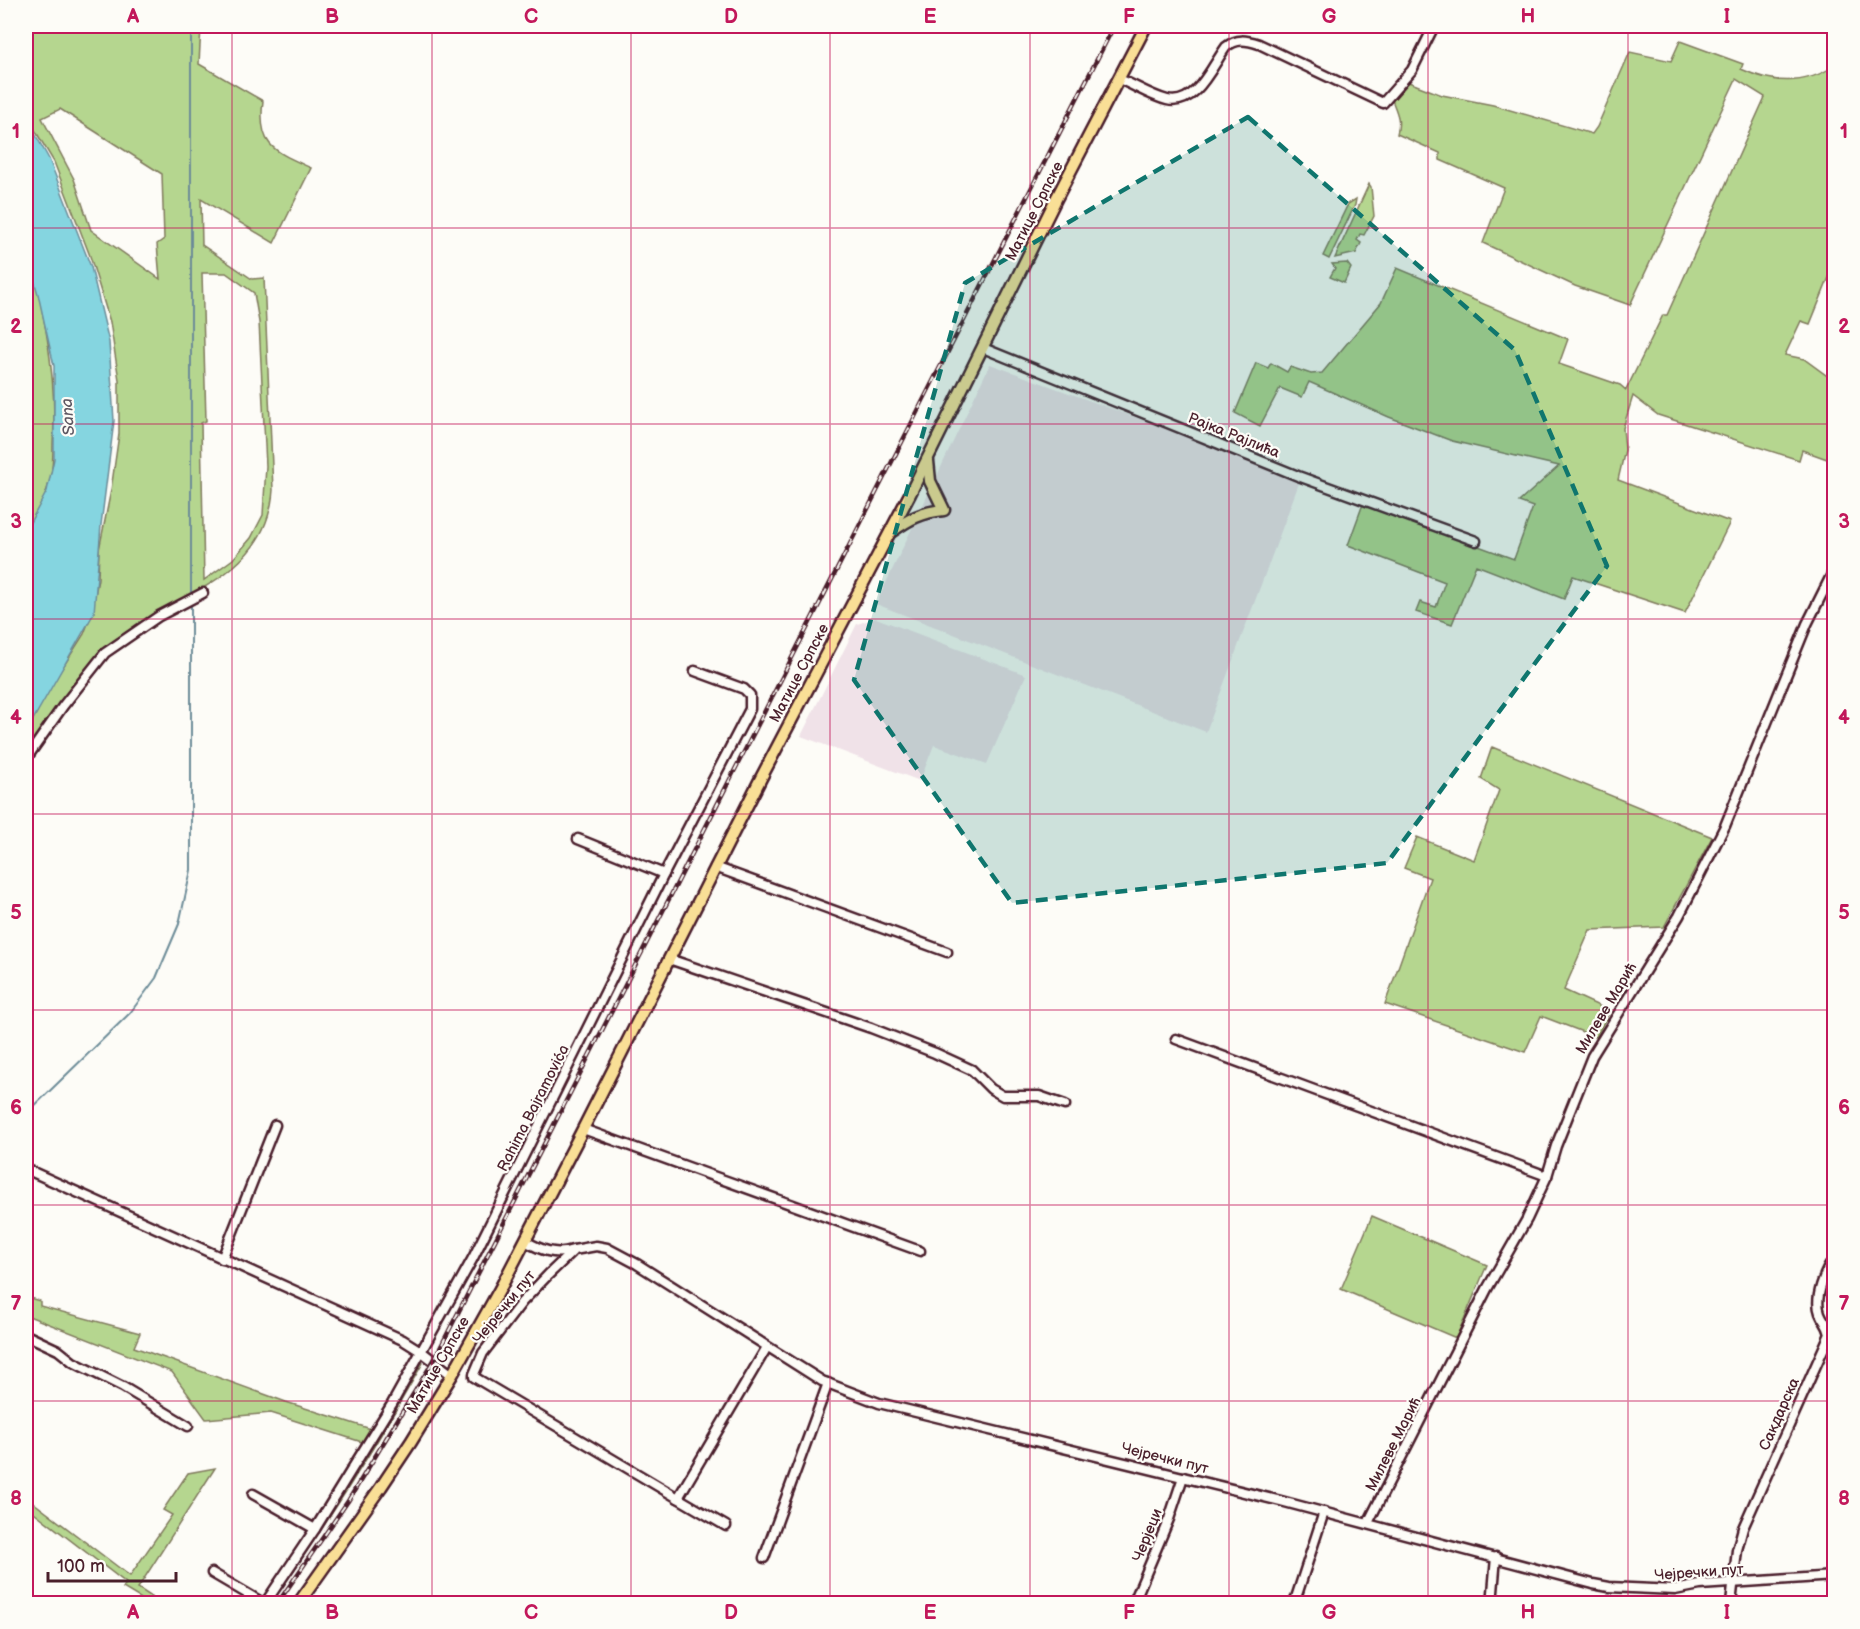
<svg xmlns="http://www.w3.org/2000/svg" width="1860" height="1629" font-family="'Balsamiq Sans',sans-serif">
  <rect width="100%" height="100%" fill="#fdfcf7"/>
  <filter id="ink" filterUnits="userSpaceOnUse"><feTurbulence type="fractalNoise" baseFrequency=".0167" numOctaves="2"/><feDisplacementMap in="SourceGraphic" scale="12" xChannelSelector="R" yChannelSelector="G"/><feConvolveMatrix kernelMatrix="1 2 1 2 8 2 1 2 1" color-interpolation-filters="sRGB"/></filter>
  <g filter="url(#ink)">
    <g fill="#f0e2e8">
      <path d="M990,364L1301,478L1206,732L876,604Z"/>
      <path d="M876,618L1026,675L987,764L934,745L920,781L801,736L857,624Z"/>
    </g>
    <g fill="#b5d68f" stroke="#807a5d" stroke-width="1.5" fill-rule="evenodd">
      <path d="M26,26H201L199,64L263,101C257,146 274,151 311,168L274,243L201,199L202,245L252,279L264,278L273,490C267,578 177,593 119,639C112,644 106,652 100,658C72,687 49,719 26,752V725L84,634L92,613L98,579L99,550L111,490L119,434V380L110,322L90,256L54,162L26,115ZM60,109L162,174L164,239L157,244L160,279L91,230L74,179L42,118ZM202,273H226L254,293L259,322L266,466L263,515L251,538L233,559L204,580L201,423L206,421Z"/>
      <path d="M1680,41L1743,64L1741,69C1773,84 1804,86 1834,66V265L1810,324L1801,321L1785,355L1804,359L1834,381V444L1827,459L1802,450L1799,460L1658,415L1633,396L1623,428L1625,450L1618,480L1730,522L1685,613L1573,576L1564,599L1476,565L1452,624L1416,612L1420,602L1436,607L1445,582L1348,545L1363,504L1514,559L1533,507L1519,502L1559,466L1452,441L1389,417L1309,382L1302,397L1280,388L1260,426L1235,413L1256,363L1268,368L1271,363L1287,372L1290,367L1311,374L1322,373L1381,303L1397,268L1568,339L1559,364L1620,385L1626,390L1663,315H1667L1765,97L1736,79L1630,305L1575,286L1483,243L1504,188L1440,160V153L1397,134C1401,120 1397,113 1392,100L1406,81L1442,95L1493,105L1592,134L1597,127L1630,52L1671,61Z"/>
      <path d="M1369,184L1371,187L1374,216L1364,235L1360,234L1357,240L1361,243L1356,253L1335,258Z"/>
      <path d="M1356,199L1355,205L1329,259L1323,256L1348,204Z"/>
      <path d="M26,238C42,304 58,374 53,443C53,454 53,465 51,476C45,499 35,523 26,545Z"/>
      <path d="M1347,263L1351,268L1344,283L1330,277L1335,268L1332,264Z"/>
      <path d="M1492,747L1712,837L1664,927L1590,930L1564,990L1610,1011L1596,1037L1541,1016L1525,1052L1385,1004L1430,878L1404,868L1417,837L1474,860L1499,790L1481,779Z"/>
      <path d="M1372,1216L1487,1265L1456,1338L1341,1289Z"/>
      <path d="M26,1297L40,1301V1306L140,1333L134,1347L286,1402L371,1429L365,1443L271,1413L206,1419L172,1372L26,1315Z"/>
      <path d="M417,1360L423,1363C376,1446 326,1526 271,1603L258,1604L265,1603Z"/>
      <path d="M215,1468L138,1588L161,1603H148L123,1588L126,1583L26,1506V1497L130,1576L172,1515L163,1510L188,1473Z"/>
    </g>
    <path fill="#85d5e0" stroke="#6d8c98" stroke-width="1.5" d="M26,118L49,159L91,267L109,342L114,421L101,525L94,613L26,732V530L47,491L54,459V366L38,294L26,254Z"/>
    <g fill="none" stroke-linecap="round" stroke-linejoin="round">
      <g stroke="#6d8c98" stroke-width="2">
        <path d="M191,26V596"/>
        <path d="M26,1114L130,1013L156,978L179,924L191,870V601"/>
      </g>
      <g stroke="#4a1f2b" stroke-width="13">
        <g id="minor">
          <path d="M1119,79C1134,85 1151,96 1167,100C1196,107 1212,66 1226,47C1237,38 1246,40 1259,44L1383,103L1412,70L1434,26"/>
          <path d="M983,348L1298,476L1476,541"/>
          <path d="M26,759L63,706L105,653L159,616L203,593"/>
          <path d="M578,839L664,874"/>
          <path d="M715,867L947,952"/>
          <path d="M669,959L871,1028L935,1053L972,1070L991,1089L1003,1096H1039L1065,1105"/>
          <path d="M1176,1039L1547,1176"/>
          <path d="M583,1129L920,1251"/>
          <path d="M26,1169L403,1340L422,1352L452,1375"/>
          <path d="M525,1241C541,1250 555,1256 573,1250"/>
          <path d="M222,1259L275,1125"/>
          <path d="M26,1335L58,1350L73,1362L123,1387L188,1426"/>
          <path d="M767,1347L678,1498L474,1377V1374L483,1353L522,1302L548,1275L574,1250L596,1246L607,1248L637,1264L822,1381L879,1403L1281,1501L1593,1584L1609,1587L1675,1590L1700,1585L1834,1576"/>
          <path d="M253,1494L315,1529L392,1404L473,1258L664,874L750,709V695L744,689L695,671"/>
          <path d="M678,1498L726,1526"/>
          <path d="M1368,1523L1487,1289L1527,1219L1547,1176L1556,1146L1592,1056L1679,916L1725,826L1807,624L1834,570"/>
          <path d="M764,1558L828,1383"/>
          <path d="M212,1573L263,1603L268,1599L315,1529"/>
          <path d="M1133,1604L1169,1519L1183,1477"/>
          <path d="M1294,1604L1324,1512"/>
          <path d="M1492,1604L1496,1557"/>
          <path d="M1731,1604L1737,1550L1743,1528L1830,1334C1828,1324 1823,1321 1820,1313C1814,1298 1825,1271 1834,1259"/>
        </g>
      </g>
      <g stroke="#4a1f2b" stroke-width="15">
        <g id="major">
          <path d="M891,532C909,519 922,512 944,510L930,481L928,461"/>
          <path d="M298,1604L381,1487L411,1442L452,1375L500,1289L583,1129L761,778L910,494L1056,199L1146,26"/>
        </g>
      </g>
      <use href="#minor" stroke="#fdfcf7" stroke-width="8"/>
      <use href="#major" stroke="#f9df96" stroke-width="10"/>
      <g stroke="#4a1f2b" stroke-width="4.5">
        <path id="rail" d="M277,1604L348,1501L434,1360L1114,26"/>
      </g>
      <use href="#rail" stroke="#fdfcf7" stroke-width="2" stroke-dasharray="7" stroke-linecap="butt"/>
    </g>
  </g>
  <path fill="#0f766e" fill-opacity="0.2" stroke="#0f766e" stroke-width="4.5" stroke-dasharray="12 8" stroke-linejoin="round" d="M1248,117L1515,350L1607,566L1387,863L1012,903L854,680L965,283Z"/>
  <path fill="none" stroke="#c2185b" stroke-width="1.5" stroke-opacity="0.55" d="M232,26V1604M432,26V1604M631,26V1604M830,26V1604M1030,26V1604M1229,26V1604M1428,26V1604M1628,26V1604M26,228H1834M26,424H1834M26,619H1834M26,814H1834M26,1010H1834M26,1205H1834M26,1401H1834"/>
  <g text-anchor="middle" stroke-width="4.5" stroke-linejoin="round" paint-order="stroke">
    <g font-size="15" fill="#4a1f2b" stroke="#fdfcf7">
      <text transform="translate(1034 211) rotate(-63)" y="5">Матице Српске</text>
      <text transform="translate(1234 435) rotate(22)" y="5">Рајка Рајлића</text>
      <text transform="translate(799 673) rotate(-62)" y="5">Матице Српске</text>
      <text transform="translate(1606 1008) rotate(-59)" y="5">Милеве Мaрић</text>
      <text transform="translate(533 1108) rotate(-63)" y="5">Rahima Bajramovića</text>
      <text transform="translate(504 1307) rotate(-51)" y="5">Чејречки пут</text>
      <text transform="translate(438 1365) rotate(-60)" y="5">Матице Српске</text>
      <text transform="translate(1779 1414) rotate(-66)" y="5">Сакдарска</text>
      <text transform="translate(1393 1444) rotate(-63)" y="5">Милеве Мaрић</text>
      <text transform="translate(1165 1458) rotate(14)" y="5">Чејречки пут</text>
      <text transform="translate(1147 1535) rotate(-68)" y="5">Черјеци</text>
      <text transform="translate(1699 1572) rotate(-4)" y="5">Чејречки пут</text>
    </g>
    <g font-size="16" font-style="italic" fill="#5c5661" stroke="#fdfcf7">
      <text transform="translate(67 417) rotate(-94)" y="6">Sana</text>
    </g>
  </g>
  <rect width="1860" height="1629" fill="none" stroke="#fdfcf7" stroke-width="66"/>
  <path d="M48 1572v9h128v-9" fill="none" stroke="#4a1f2b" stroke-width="3"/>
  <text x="57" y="1572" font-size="18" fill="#4a1f2b" stroke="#fdfcf7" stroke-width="4.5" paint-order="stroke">100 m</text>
  <rect x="33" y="33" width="1794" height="1563" fill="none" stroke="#c2185b" stroke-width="2"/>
  <g font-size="20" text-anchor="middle" font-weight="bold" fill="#c2185b">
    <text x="133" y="23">A</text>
    <text x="332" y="23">B</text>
    <text x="531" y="23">C</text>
    <text x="731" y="23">D</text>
    <text x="930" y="23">E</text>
    <text x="1129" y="23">F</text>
    <text x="1329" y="23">G</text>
    <text x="1528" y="23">H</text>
    <text x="1727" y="23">I</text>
    <text x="16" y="138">1</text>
    <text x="1844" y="138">1</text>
    <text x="16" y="333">2</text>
    <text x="1844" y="333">2</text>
    <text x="16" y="528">3</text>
    <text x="1844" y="528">3</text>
    <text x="16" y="724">4</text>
    <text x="1844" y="724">4</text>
    <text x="16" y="919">5</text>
    <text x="1844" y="919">5</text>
    <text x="16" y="1114">6</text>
    <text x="1844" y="1114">6</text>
    <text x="16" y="1310">7</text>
    <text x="1844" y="1310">7</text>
    <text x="16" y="1505">8</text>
    <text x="1844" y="1505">8</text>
    <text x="133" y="1619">A</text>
    <text x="332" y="1619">B</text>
    <text x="531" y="1619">C</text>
    <text x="731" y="1619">D</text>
    <text x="930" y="1619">E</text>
    <text x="1129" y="1619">F</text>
    <text x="1329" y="1619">G</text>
    <text x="1528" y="1619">H</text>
    <text x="1727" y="1619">I</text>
  </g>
</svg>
